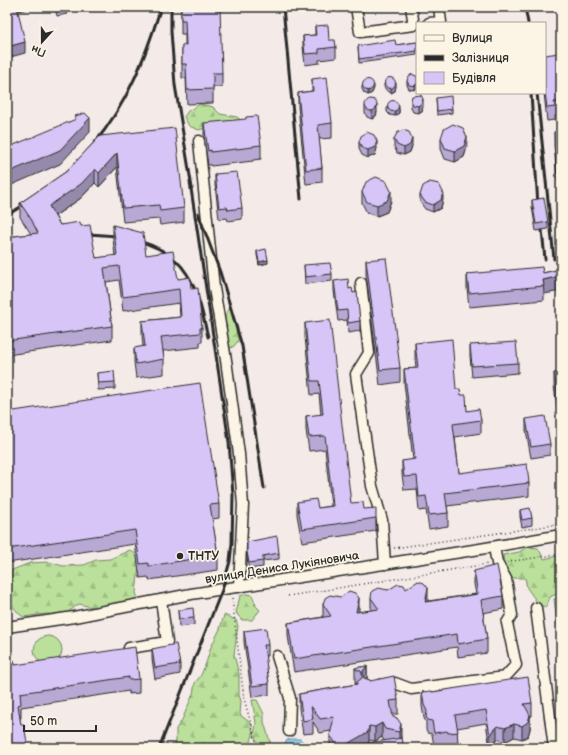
<svg xmlns="http://www.w3.org/2000/svg" width="568" height="755" font-family="'Balsamiq Sans',sans-serif">
  <defs>
    <pattern id="forest-firs" width="22" height="20" patternUnits="userSpaceOnUse"><rect width="22" height="20" fill="#bbe09b"/><path d="M5 1l3.5 6h-7zM16 11l3.5 6h-7z" fill="#a1c086"/></pattern>
  </defs>
  <rect width="100%" height="100%" fill="#f4ebe8"/>
  <filter id="ink" filterUnits="userSpaceOnUse"><feTurbulence type="fractalNoise" baseFrequency=".025" numOctaves="2"/><feDisplacementMap in="SourceGraphic" scale="8" xChannelSelector="R" yChannelSelector="G"/><feConvolveMatrix kernelMatrix="1 2 1 2 8 2 1 2 1" color-interpolation-filters="sRGB"/></filter>
  <g filter="url(#ink)">
    <g fill="#bbe09b" stroke="#738663">
      <path d="M561,598V654L554,599Z"/>
      <circle cx="48" cy="650" r="14"/>
    </g>
    <g fill="url(#forest-firs)" stroke="#738663">
      <path d="M200,104L213,107L220,114L237,117L242,121L208,127L199,130L189,126L184,117L188,111Z"/>
      <path d="M229,309L233,314V319L238,337V341L234,346L229,349C226,336 220,320 229,309Z"/>
      <path d="M528,547L538,548L544,559L561,555V592L550,597L546,607L539,605L527,588L525,578H511L505,574L503,555L519,552Z"/>
      <path d="M130,550L140,557L136,593L139,601L104,610L79,604L64,615L45,614L23,617C5,603 9,590 12,570L30,563L49,562L63,566L84,565L96,560L110,559Z"/>
      <path d="M246,594L252,595L256,605L254,604L260,610L252,620H242L236,613L240,596Z"/>
      <path d="M224,615L236,620L238,626L234,655L239,674V695L241,701L240,715L252,724L253,735L249,747L250,748H174L176,742V729L182,720L193,694L195,683L201,675L206,663L211,647L220,629Z"/>
      <path d="M252,700H257L264,714V722L272,748H261L254,736L256,723Z"/>
    </g>
    <path fill="#8cd0ed" stroke="#658e9f" d="M293,739H300L303,742L304,748H283V746L287,740Z"/>
    <g fill="none" stroke-linecap="round" stroke-linejoin="round">
      <g stroke="#2b2b2b" stroke-width="13">
        <g id="minor">
          <path d="M356,7L360,32L414,25L411,7"/>
          <path d="M429,23L441,22L439,7"/>
          <path d="M199,141L214,288L226,360L239,454L243,505L239,587"/>
          <path d="M361,283L369,353L356,374L372,486L382,520L385,564"/>
          <path d="M536,608L554,748"/>
          <path d="M7,627L74,617L191,594L480,549L561,535"/>
          <path d="M129,648L167,642L161,600"/>
          <path d="M277,656L290,698L289,731"/>
          <path d="M381,685L395,683L411,689L505,677L516,665L507,623L512,615L506,579L497,563L494,547"/>
        </g>
      </g>
      <g stroke="#2b2b2b" stroke-width="1.5" stroke-dasharray="1 3" stroke-linecap="butt">
        <path d="M394,548L561,524"/>
        <path d="M507,562L561,554"/>
        <path d="M288,596L488,564"/>
        <path d="M232,598L244,699L258,748"/>
      </g>
      <use href="#minor" stroke="#fcf5e5" stroke-width="10"/>
      <g stroke="#2b2b2b" stroke-width="3">
        <path d="M171,7V31L175,85L192,188"/>
        <path d="M283,7L301,199"/>
        <path d="M525,7L528,23"/>
        <path d="M559,7L561,12"/>
        <path d="M531,93L538,206"/>
        <path d="M537,93L554,259"/>
        <path d="M93,145C128,103 145,58 161,7"/>
        <path d="M198,213L220,272L242,346L264,488"/>
        <path d="M7,215L29,202"/>
        <path d="M542,230L545,259"/>
        <path d="M80,234C116,234 166,240 187,274C199,293 203,316 208,337"/>
        <path d="M159,748L222,590L230,561L232,543L233,495L229,442L190,182"/>
      </g>
    </g>
    <g fill="#b8a9d4" stroke="#2b2b2b" fill-rule="evenodd">
      <path d="M55,7H67V14L57,16Z"/>
      <path d="M181,7L222,73V87H213V103L187,104L186,78H182V45H185V34H181Z"/>
      <rect x="316" y="7" width="7" height="4"/>
      <path d="M315,26L336,47V58L319,60V63L305,65L303,47V36L315,35Z"/>
      <path d="M417,42V55L359,63L358,46L396,45Z"/>
      <path d="M560,66H561V115L555,116V120L547,121L544,93H545Z"/>
      <path d="M417,76L414,90L409,89L407,85V81Z"/>
      <path d="M312,79L332,123V138L319,139L322,168V182L306,184L298,107V93L312,91Z"/>
      <path d="M384,84L396,86L395,91L391,93L387,91L384,87Z"/>
      <path d="M362,86L374,88L372,93L368,95L364,93L362,89Z"/>
      <path d="M436,98L452,109V113L437,115Z"/>
      <path d="M411,100L423,106L422,111L418,113L413,112L411,108Z"/>
      <path d="M365,106L377,112L376,116L372,119L367,117L365,113Z"/>
      <path d="M387,108L399,109V113L395,116L390,115L387,112Z"/>
      <path d="M204,123L261,145V159L253,160V161L211,166V165H208L204,137Z"/>
      <path d="M561,131V217L554,146V132Z"/>
      <path d="M100,136L184,208V222L160,225L159,219L123,222L117,167L99,187L95,183L81,198L55,216L60,225L81,226L96,258L115,256L113,239V225L146,255L178,279L191,289L202,328V342H200V347L163,351L164,359V374L136,378L134,362V348L143,347L142,335V321L180,317L179,303L123,311L119,280L106,282L112,326V340L7,355V237L31,234L20,217V203L67,171Z"/>
      <path d="M441,138L467,147L464,157L455,162L445,159L441,149Z"/>
      <path d="M394,139L412,146L410,152L404,155L397,153L394,146Z"/>
      <path d="M359,142L377,148L375,155L368,158L362,155L359,149Z"/>
      <path d="M215,174L242,208V219L228,221L227,218L219,219L215,185Z"/>
      <path d="M362,192L391,201L387,212L377,216L367,213L362,203Z"/>
      <path d="M420,195L443,199L441,208L433,212L425,209L420,202Z"/>
      <path d="M532,200L548,222V229L536,231L532,207Z"/>
      <path d="M257,251L268,263L259,265L257,255Z"/>
      <path d="M366,260L400,368V382L380,385L366,274Z"/>
      <path d="M304,265L332,274V281L305,284Z"/>
      <path d="M561,269L544,294V300L469,307L467,288V274L543,273Z"/>
      <path d="M334,281L349,289L353,293L360,321V331L348,333L347,320L338,321L334,291Z"/>
      <path d="M305,323L351,503L364,509L376,518V531L302,542L297,515V502L318,508L331,506L325,449L309,451L306,430V416L321,415L319,394L311,395L305,337Z"/>
      <path d="M415,343L461,395L467,411L481,420V433L455,437L459,473L529,483V496L447,506L448,513V526L429,529L426,510L419,511L417,489L404,490L402,474V461L413,460L404,383V369L416,368L415,357Z"/>
      <path d="M470,345L518,363V373L472,377L470,356Z"/>
      <path d="M561,372V429L554,387V373Z"/>
      <path d="M97,373L115,382V389L98,390Z"/>
      <path d="M7,412L219,504V518L212,519L218,555V570L149,580L148,577L140,578L135,544L7,563Z"/>
      <path d="M526,419L550,444V455L531,458L526,430Z"/>
      <path d="M520,510L532,518V525L522,527L520,517Z"/>
      <path d="M247,542L279,553V559L263,561V567L249,569L247,558Z"/>
      <path d="M474,571L503,596V609L483,613L487,639V653L458,657L457,647L294,672L288,636V623L323,617V604L359,612L371,610V598L388,590L406,589L428,601L476,594L474,584Z"/>
      <path d="M178,610L194,618V625L179,627Z"/>
      <path d="M244,631L268,645V656H265L269,684V695L252,697L244,642Z"/>
      <path d="M152,649L180,664V674L155,679L152,659Z"/>
      <path d="M15,665L139,679V693L129,694V691L21,707V718H20L21,725L7,748Z"/>
      <path d="M367,666V679L398,700V714H392L393,717L397,718L401,738L404,748H330V735L331,731L320,733L313,722V733L303,734L299,708V694L357,684L355,683V668ZM382,737L384,741L368,743L369,740L375,741Z"/>
      <path d="M422,692H432L532,703V716L530,717V729L528,736L522,739L514,737L505,742L497,739L491,748H490L486,723L457,728L458,745L448,747L447,744L434,746L432,734L428,733L426,730V722L424,718L422,706Z"/>
    </g>
    <g fill="#968aac" stroke="#2b2b2b">
      <path d="M21,7H27V9L19,11V8Z"/>
      <path d="M25,42V53L7,58V47Z"/>
      <path d="M396,83V86L395,91L391,93V89Z"/>
      <path d="M417,84V88L414,90V86Z"/>
      <path d="M374,85V88L372,93L368,95V91Z"/>
      <path d="M423,99V106L422,111L418,113V106Z"/>
      <path d="M377,104V112L376,116L372,119V111Z"/>
      <path d="M399,105V113L395,116V112Z"/>
      <path d="M90,118V132L60,164L7,187V173Z"/>
      <path d="M467,137V147L464,157L455,162V151Z"/>
      <path d="M412,138V146L410,152L404,155V148Z"/>
      <path d="M377,141V148L375,155L368,158V150Z"/>
      <path d="M117,153V167L99,187V173Z"/>
      <path d="M95,169V183L81,198L49,220V206Z"/>
      <path d="M391,191V201L387,212L377,216V205Z"/>
      <path d="M443,192V199L441,208L433,212V205Z"/>
      <path d="M268,260V263L259,265V262Z"/>
      <path d="M561,276V291L544,294L543,280Z"/>
      <path d="M428,588V601L425,602Z"/>
      <path d="M359,598V611L356,626V612Z"/>
      <path d="M367,666V680L363,684V671Z"/>
      <path d="M530,715V729L528,736L522,739V726Z"/>
      <path d="M382,723V737L375,741V727Z"/>
      <path d="M401,724V737L399,745V732Z"/>
      <path d="M514,724V737L505,742V728Z"/>
      <path d="M369,726V740L368,745L342,747Z"/>
      <path d="M497,726V739L491,748H490V736Z"/>
    </g>
    <g fill="#d6c5f6" stroke="#2b2b2b">
      <path d="M7,7H17L25,42L7,47Z"/>
      <path d="M181,7H220L222,73H213V89L187,90L186,64H182V45H186L185,20H181Z"/>
      <path d="M328,25L329,40H335L336,47L319,49V53L305,54L303,36L316,35L315,26Z"/>
      <path d="M395,40L396,45L417,42V51L359,59L358,46Z"/>
      <path d="M559,53L560,66H561V101L554,102L555,107L547,108L545,92V55Z"/>
      <path d="M412,74L416,76H417V84L414,86L409,85L407,81L408,77Z"/>
      <path d="M327,77L332,123L318,125L322,168L306,170L298,93L313,91L312,79Z"/>
      <circle cx="390" cy="83" r="5.5"/>
      <circle cx="368" cy="85" r="5.5"/>
      <path d="M421,95L423,99L422,103L418,106L413,105L411,100L412,96Z"/>
      <path d="M451,96L452,109L437,111L436,98Z"/>
      <circle cx="371" cy="105" r="6"/>
      <circle cx="393" cy="106" r="5.5"/>
      <path d="M85,113L90,118L60,150L7,173V140L9,147L76,119L75,116Z"/>
      <path d="M257,116L261,145L253,146V147L211,152V150L208,151L204,123L246,119V117Z"/>
      <path d="M453,124L463,128L467,137L464,146L455,151L445,148L441,138L444,129Z"/>
      <path d="M175,128L184,208L160,211L159,205L123,208L117,153L99,173L95,169L81,184L49,206L60,225L80,222L81,226L90,225L96,258L117,255L113,225L143,233L146,255L173,251L178,279L190,277L191,289L198,288L202,328H200V333L161,337L164,359L136,364L134,348L145,346L142,321L181,317L179,289L123,297L119,266L104,268L112,326L7,341V237L38,233L31,219L20,203L67,171L100,136Z"/>
      <path d="M403,130L409,132L412,138L410,145L404,148L397,145L394,139L397,133Z"/>
      <path d="M561,131V203L554,132Z"/>
      <path d="M367,132L374,135L377,141L375,147L368,150L362,148L359,142L361,136Z"/>
      <path d="M237,172L242,208L228,210L227,207L219,208L215,174Z"/>
      <path d="M376,177L386,181L391,191L387,201L377,205L367,202L362,192L366,182Z"/>
      <path d="M430,182L439,184L443,192L441,200L433,205L425,202L420,195L423,186Z"/>
      <path d="M544,198L548,222L536,224L532,200Z"/>
      <path d="M266,249L268,260L259,262L257,251Z"/>
      <path d="M386,258L400,368L380,370L366,260Z"/>
      <path d="M330,263L332,274L305,277L304,265Z"/>
      <path d="M542,267L543,273L561,269V276L543,280L544,286L469,293L467,274Z"/>
      <path d="M348,279L349,289L352,288L353,293L357,292L360,321L348,323L347,310L338,311L334,281Z"/>
      <path d="M330,320L351,503L363,502L364,509L376,508V518L302,529L297,502L316,499L318,508L333,506L325,436L309,437L306,416L323,414L319,381H311L305,323Z"/>
      <path d="M452,339L456,389H460L461,395H466L467,411L479,409L481,420L453,424L459,473L527,464L529,483L445,493L448,513L429,515L426,496L419,497L417,476L404,477L402,461L415,459L404,369L418,368L415,343Z"/>
      <path d="M516,342L518,363L472,366L470,345Z"/>
      <path d="M114,371L115,382L98,383L97,373Z"/>
      <path d="M561,372V415L554,373Z"/>
      <path d="M200,383L219,504L210,505L218,555L149,566L148,563L140,564L135,530L7,549V412Z"/>
      <path d="M545,416L550,444L531,447L526,419Z"/>
      <path d="M530,508L532,518L522,520L520,510Z"/>
      <path d="M277,536L279,553L263,556V561L249,563L247,552V542Z"/>
      <path d="M497,565L503,596L481,600L487,639L458,644L457,634L294,659L288,623L331,616L323,604L325,598L330,595L341,597L349,591L355,593L359,598L356,612L379,609L371,598L372,591L378,588L388,590L398,584L404,585L406,589L418,581L424,583L428,588L425,602L478,594L474,571Z"/>
      <path d="M193,608L194,618L179,619L178,610Z"/>
      <path d="M266,628L268,645H264L269,684L252,686L244,631Z"/>
      <path d="M176,644L180,664L155,668L152,649Z"/>
      <path d="M135,647L139,679L129,680V677L20,693L21,704L18,705L21,725H24L28,748H7V661L14,660L15,665Z"/>
      <path d="M367,666L363,671V675L364,678L370,680V681L394,676L398,700L390,701L393,717L397,718L401,724L399,732L385,729L382,723L375,727L369,726L368,732L342,747L402,738L404,748H339L330,735L334,717L320,719L311,706L313,719L303,721L299,694L357,684V682L362,678V674L361,671L355,669V668Z"/>
      <path d="M528,677L532,703L524,704L530,715L528,722L522,726L514,724L505,728L497,726L490,736L486,710L455,715L458,732L448,733L447,731L434,733L432,721L428,720L426,717L427,711L424,705L422,692L432,691V692Z"/>
    </g>
  </g>
  <circle fill="#2b2b2b" stroke="#fcf5e5" stroke-width="1.5" cx="180" cy="556" r="4"/>
  <g text-anchor="middle" stroke-width="3.5" stroke-linejoin="round" paint-order="stroke">
    <g font-size="12" font-weight="bold" fill="#2b2b2b" stroke="#fcf5e5" text-anchor="start">
      <text x="188" y="560">ТНТУ</text>
    </g>
    <g font-size="12" fill="#2b2b2b" stroke="#fcf5e5">
      <text transform="translate(282 567) rotate(-9)" y="4">вулиця Дениса Лукіяновича</text>
    </g>
  </g>
  <rect width="568" height="755" fill="none" stroke="#fcf5e5" stroke-width="24"/>
  <rect x="12" y="12" width="544" height="731" fill="none" stroke="#2b2b2b" stroke-width="1.5" filter="url(#ink)"/>
  <rect x="416" y="22" width="130" height="72" fill="#fcf5e5" stroke="#a8a49b"/>
  <rect x="424" y="35" width="20" height="6" fill="#fcf5e5" stroke="#a8a49b"/>
  <text x="452" y="42" font-size="12" fill="#2b2b2b">Вулиця</text>
  <rect x="424" y="55" width="20" height="6" fill="#2b2b2b" stroke="#a8a49b"/>
  <text x="452" y="62" font-size="12" fill="#2b2b2b">Залізниця</text>
  <rect x="424" y="72" width="20" height="12" fill="#d6c5f6" stroke="#a8a49b"/>
  <text x="452" y="82" font-size="12" fill="#2b2b2b">Будівля</text>
  <g transform="translate(42 42) rotate(201)" stroke="#fcf5e5" stroke-width="3" paint-order="stroke">
  <path d="M0-3L7 15L0 10L-7 15Z" fill="#2b2b2b"/>
  <text y="-6" font-size="11" font-weight="bold" text-anchor="middle" fill="#2b2b2b">Пн</text>
  </g>
  <path d="M24 725v6h72v-6" fill="none" stroke="#2b2b2b" stroke-width="2"/>
  <text x="30" y="725" font-size="12" fill="#2b2b2b" stroke="#fcf5e5" stroke-width="3" paint-order="stroke">50 m</text>
</svg>
